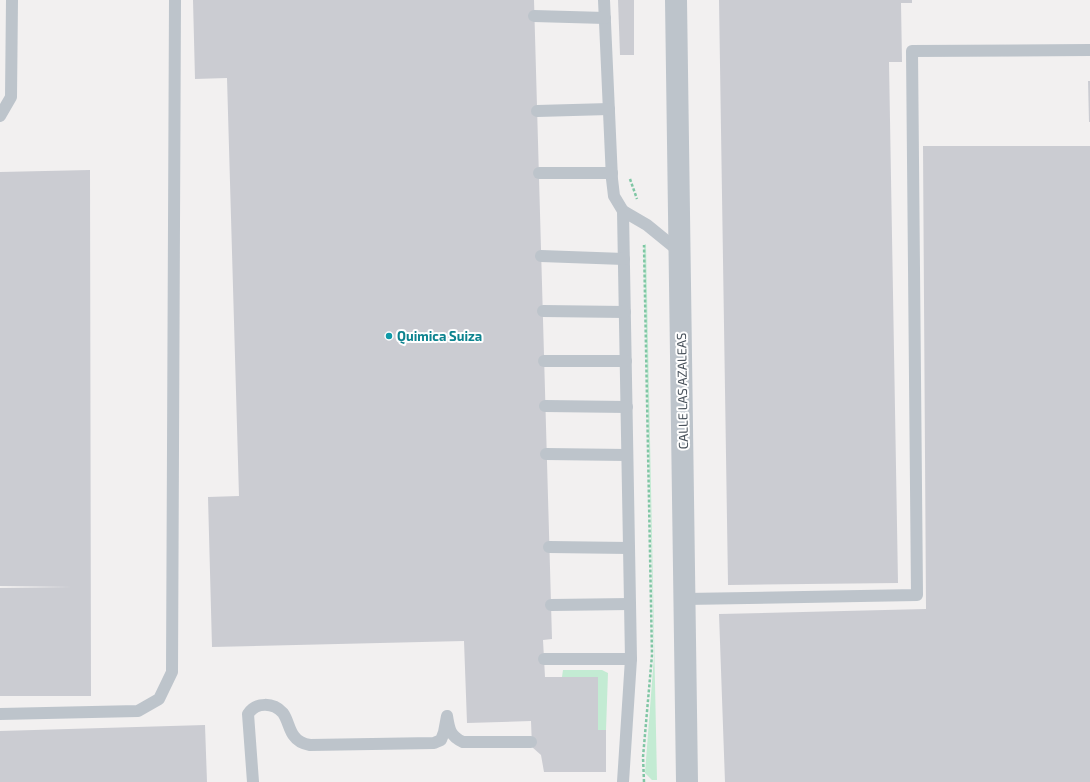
<svg xmlns="http://www.w3.org/2000/svg" width="1090" height="782" font-family="'Exo 2',sans-serif">
  <rect width="100%" height="100%" fill="#f2f0f0"/>
  <g fill="#c3ebd3">
    <path d="M646,244L657,780H652L645,773L654,656L644,245Z"/>
    <path d="M563,670H602L608,673L606,730H598V677H562Z"/>
  </g>
  <g fill="#cbccd2">
    <path d="M193,0H534L552,639L543,640L545,677H598V730H606V772H544L541,755L532,747L531,721L467,723L464,641L212,647L208,497L239,496L227,78L195,79Z"/>
    <path d="M618,0H634V55H620Z"/>
    <path d="M719,0H912V3H901L902,62H889L898,583L728,585Z"/>
    <path d="M1088,81H1090V122H1089Z"/>
    <path d="M923,146H1090V782H725L719,614L926,609Z"/>
    <path d="M90,170L91,696H0V588L71,587L0,586V172Z"/>
    <path d="M205,725L207,782H0V731Z"/>
  </g>
  <g fill="none" stroke-linecap="round" stroke-linejoin="round">
    <g stroke="#7fc6a4" stroke-width="2.5" stroke-dasharray="3 2" stroke-linecap="butt">
      <path d="M630,179L637,199"/>
      <path d="M644,782L643,757L652,655L644,245"/>
    </g>
    <g stroke="#bdc4cb" stroke-width="12">
      <path d="M604,0L612,179L614,196L623,211L631,659L623,782"/>
      <path d="M534,16L605,18"/>
      <path d="M537,111L609,109"/>
      <path d="M0,116L11,97L12,0"/>
      <path d="M539,173H612"/>
      <path d="M623,211L647,225L680,252"/>
      <path d="M541,256L624,259"/>
      <path d="M543,311L625,312"/>
      <path d="M544,361H626"/>
      <path d="M545,406L627,407"/>
      <path d="M546,454L627,455"/>
      <path d="M549,547L629,548"/>
      <path d="M685,599L917,595L912,51L1090,50"/>
      <path d="M551,605L630,604"/>
      <path d="M544,659H631"/>
      <path d="M0,714L138,711L159,699L172,672L175,0"/>
      <path d="M253,782L248,714C256,702 273,702 283,713C288,720 289,730 294,736C298,742 304,744 310,745L434,743L441,740L444,732L447,716C449,729 450,736 463,742H531"/>
    </g>
    <path stroke="#bdc4cb" stroke-width="22" d="M676,0L687,782"/>
  </g>
  <circle fill="#0f9aa8" stroke="#fff" stroke-width="1.5" cx="389" cy="336" r="4"/>
  <g text-anchor="middle" stroke-width="4" stroke-linejoin="round" paint-order="stroke">
    <g font-size="13" font-weight="bold" fill="#0d838f" stroke="#fff" text-anchor="start">
      <text x="397" y="341">Quimica Suiza</text>
    </g>
    <g font-size="13" fill="#4a535c" stroke="#fff">
      <text transform="translate(682 391) rotate(-91)" y="5">CALLE LAS AZALEAS</text>
    </g>
  </g>
</svg>
